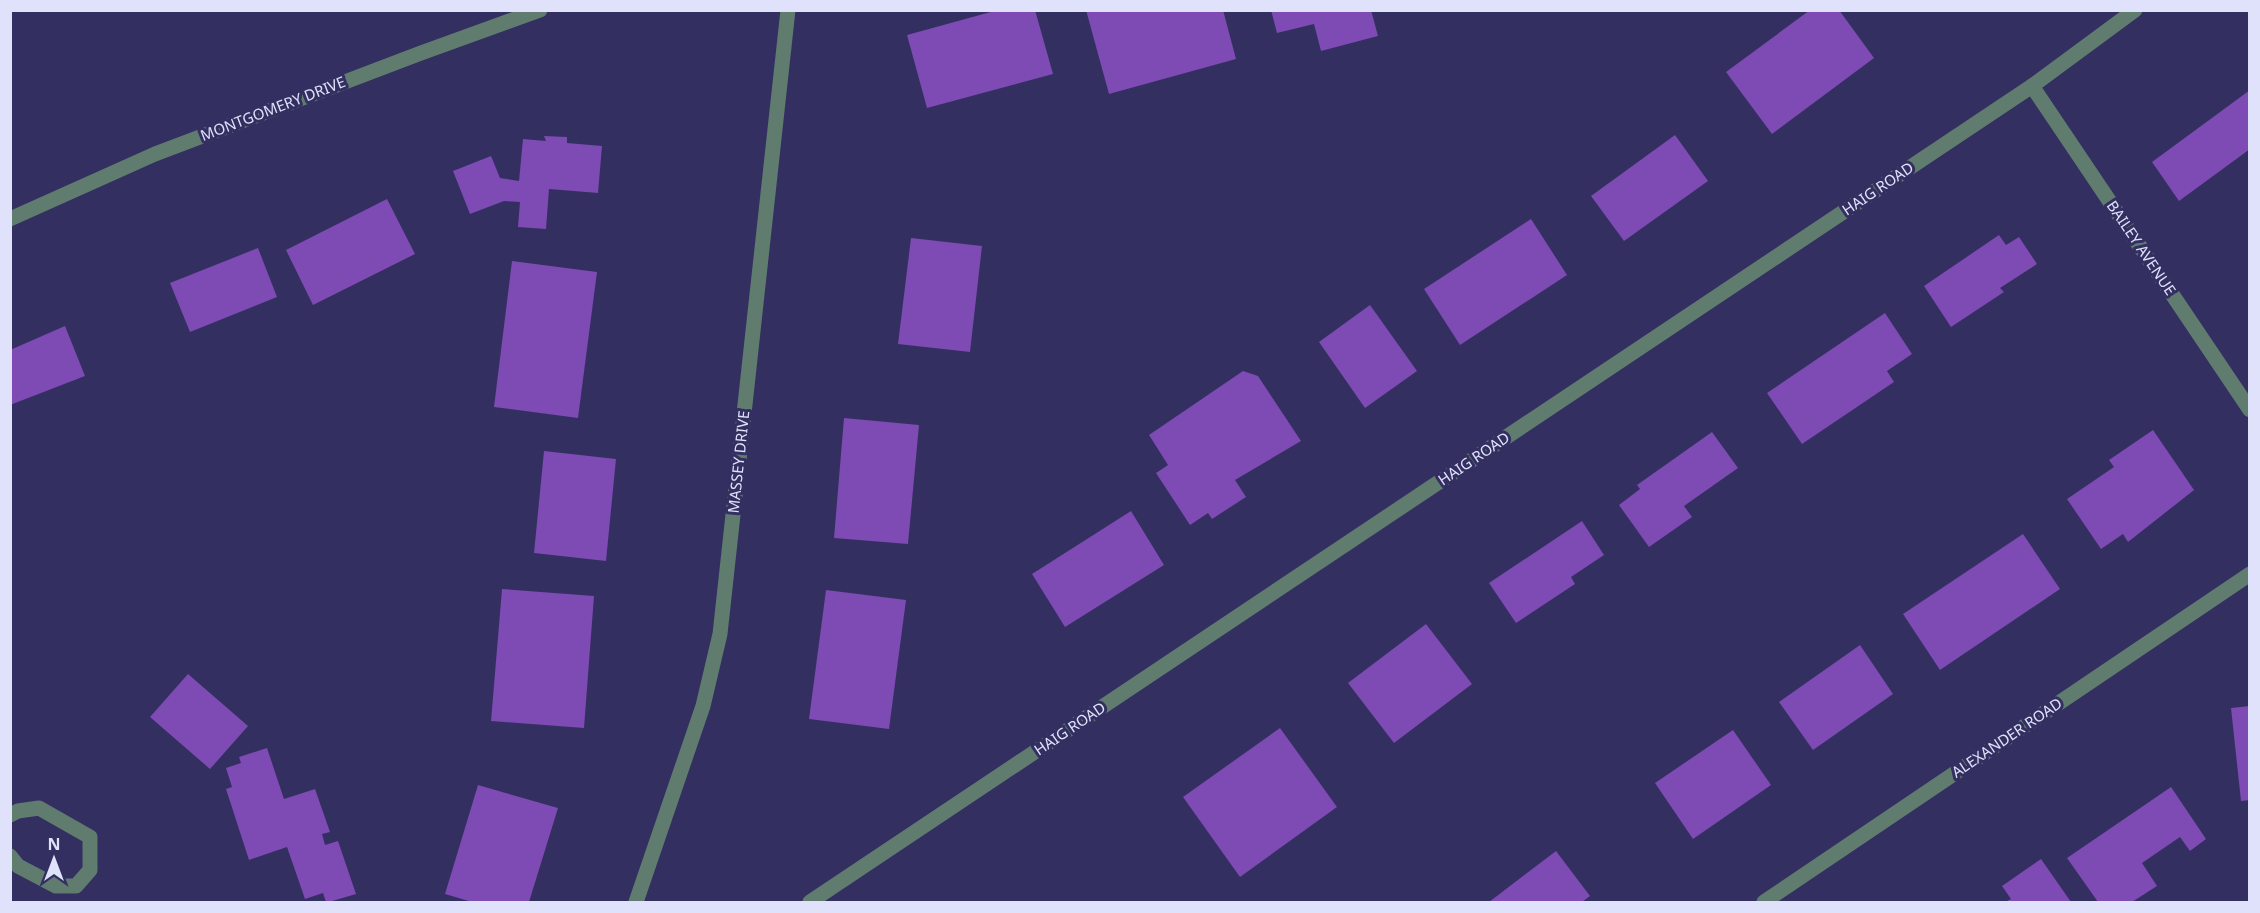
<svg xmlns="http://www.w3.org/2000/svg" width="2260" height="913" font-family="'Noto Sans',sans-serif">
  <rect width="100%" height="100%" fill="#332f61"/>
  <g fill="#7e4ab3">
    <path d="M998,10H1035L1053,74L927,108L907,35Z"/>
    <path d="M1086,10H1223L1236,59L1109,94Z"/>
    <path d="M1271,10H1371L1378,36L1321,51L1314,24L1277,33Z"/>
    <path d="M1810,10H1839L1874,58L1772,134L1726,72Z"/>
    <path d="M2250,90V149L2179,201L2152,162Z"/>
    <path d="M1675,135L1708,181L1624,241L1591,196Z"/>
    <path d="M544,136L567,137V143L602,146L598,193L549,189L546,229L518,227L520,202L504,201L470,214L453,171L491,156L500,178L519,181L523,139L546,141Z"/>
    <path d="M387,199L415,254L313,305L286,250Z"/>
    <path d="M1531,219L1567,275L1460,345L1424,289Z"/>
    <path d="M1999,235L2006,245L2019,237L2037,264L2000,288L2004,292L1951,327L1924,286Z"/>
    <path d="M911,238L982,246L970,352L898,344Z"/>
    <path d="M258,248L277,297L190,332L170,283Z"/>
    <path d="M512,261L597,272L578,418L494,407Z"/>
    <path d="M1370,305L1417,371L1365,408L1319,342Z"/>
    <path d="M1885,313L1912,354L1887,371L1894,382L1802,444L1767,393Z"/>
    <path d="M65,326L85,376L10,405V350Z"/>
    <path d="M1243,371L1258,376L1301,441L1235,480L1246,497L1212,519L1208,513L1190,525L1156,473L1168,465L1149,435Z"/>
    <path d="M844,418L919,425L908,544L834,538Z"/>
    <path d="M2153,430L2194,490L2128,542L2123,534L2101,549L2067,499L2114,467L2109,460Z"/>
    <path d="M1712,432L1738,468L1684,506L1692,517L1649,547L1619,505L1640,489L1637,485Z"/>
    <path d="M544,451L616,459L606,561L534,553Z"/>
    <path d="M1131,511L1164,565L1065,627L1032,574Z"/>
    <path d="M1582,521L1604,555L1571,577L1575,584L1516,623L1489,583Z"/>
    <path d="M2023,534L2060,589L1940,670L1903,614Z"/>
    <path d="M502,589L594,596L584,728L491,721Z"/>
    <path d="M826,590L906,600L889,729L809,719Z"/>
    <path d="M1426,624L1472,684L1394,743L1348,683Z"/>
    <path d="M1860,645L1893,694L1813,750L1779,702Z"/>
    <path d="M188,674L248,726L210,769L150,717Z"/>
    <path d="M2250,706V800L2241,801L2231,708Z"/>
    <path d="M1280,728L1337,807L1240,877L1183,797Z"/>
    <path d="M1733,730L1771,785L1693,839L1655,783Z"/>
    <path d="M267,748L284,799L315,789L330,832L322,834L325,845L338,841L356,894L329,902H326L323,893L305,899L287,847L249,860L226,789L232,787L226,768L241,763L239,757Z"/>
    <path d="M478,785L558,808L529,902H472L445,894Z"/>
    <path d="M2171,787L2206,839L2190,851L2180,837L2142,863L2157,886L2132,902H2098L2067,858Z"/>
    <path d="M1556,851L1590,896L1582,902H1489Z"/>
    <path d="M2041,859L2071,902H2005L2011,899L2002,886Z"/>
  </g>
  <g fill="none" stroke-linecap="round" stroke-linejoin="round">
    <g stroke="#607c6f" stroke-width="15">
      <path d="M2032,86L2250,410"/>
      <path d="M10,219L155,154L421,53L540,10"/>
      <path d="M10,815L18,811L39,808L90,837V870L76,886H56L18,866L10,856"/>
      <path d="M636,902L703,706L720,634L788,10"/>
      <path d="M810,902L2032,86L2135,10"/>
      <path d="M1764,902L2250,574"/>
    </g>
  </g>
  <g text-anchor="middle" stroke-width="6" stroke-linejoin="round" paint-order="stroke">
    <g font-size="15" fill="#e0e1fb" stroke="#332f61">
      <text transform="translate(273 109) rotate(-21)" y="5">MONTGOMERY DRIVE</text>
      <text transform="translate(1878 189) rotate(-34)" y="5">HAIG ROAD</text>
      <text transform="translate(2141 248) rotate(56)" y="5">BAILEY AVENUE</text>
      <text transform="translate(1474 459) rotate(-34)" y="5">HAIG ROAD</text>
      <text transform="translate(739 462) rotate(-84)" y="5">MASSEY DRIVE</text>
      <text transform="translate(1070 729) rotate(-34)" y="5">HAIG ROAD</text>
      <text transform="translate(2007 738) rotate(-34)" y="5">ALEXANDER ROAD</text>
    </g>
  </g>
  <rect width="2260" height="913" fill="none" stroke="#e0e1fb" stroke-width="24"/>
  <g transform="translate(54 859)" stroke="#332f61" stroke-width="4.5" paint-order="stroke">
  <path d="M0-4.5L10 22L0 15L-10 22Z" fill="#e0e1fb"/>
  <text y="-9" font-size="16" font-weight="bold" text-anchor="middle" fill="#e0e1fb">N</text>
  </g>
</svg>
